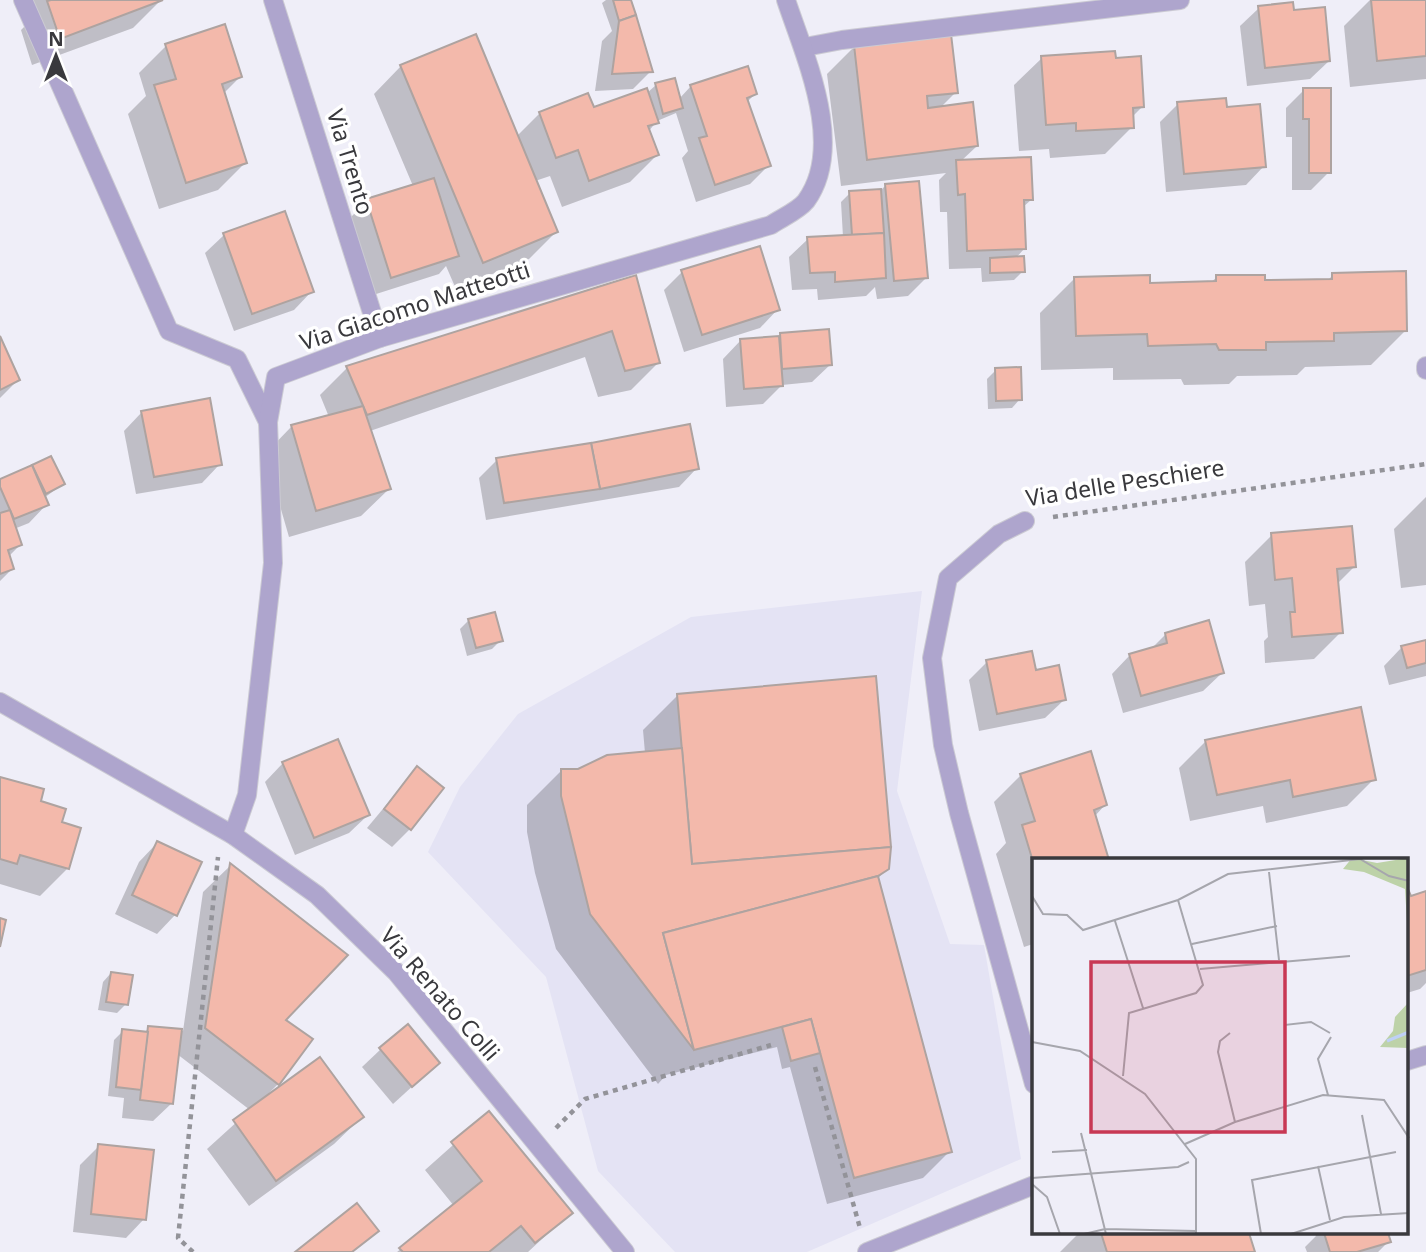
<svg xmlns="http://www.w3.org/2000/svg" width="1426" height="1252" font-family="'Noto Sans',sans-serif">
  <rect width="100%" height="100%" fill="#efeef8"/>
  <path fill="#e4e3f4" d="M922,591L897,791L950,944L984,945L1021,1159L807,1252H675L598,1171L546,977L428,852L460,787L518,714L691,617Z"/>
  <g fill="#0003">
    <path d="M29,0H161L133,28L32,65L21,30L31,20Z"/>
    <path d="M606,0H629L651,71L633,89L595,91L602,41L612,31L602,3Z"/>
    <path d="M1370,0H1426V79L1350,87L1344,26Z"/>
    <path d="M1259,8L1293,12L1329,61L1310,79L1247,86L1240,26Z"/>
    <path d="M166,46L240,77L223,94L245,163L218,190L159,209L128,114L146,96L139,73Z"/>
    <path d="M854,47L956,92L940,108L977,146L960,162L1031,200L1023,207L1024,249L1015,259L1023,271L1014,280L982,282L981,268L949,269L947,212H940L939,180L946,173L841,186L827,74Z"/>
    <path d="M1042,58L1114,59L1142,107L1132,117V127L1105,154L1050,158L1049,149L1019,151L1014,85Z"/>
    <path d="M401,66L517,136L540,113L593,110L647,93L656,85L679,99L691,86L755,94L747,102L768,166L750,184L696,202L682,158L688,151L676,113L657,121L648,132L657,155L630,182L562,207L550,176L535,181L556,232L529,259L456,289L446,266L439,274L373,295L349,219L367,201L413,186L374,94Z"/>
    <path d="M1304,90L1329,172L1311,190H1292V137H1286V108Z"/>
    <path d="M1178,104L1225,109L1264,166L1246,185L1166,192L1160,122Z"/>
    <path d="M886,185L927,277L908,296L877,299L875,287L866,296L818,300L817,289L792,290L789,257L808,239L843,237L841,202L850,193L880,191Z"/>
    <path d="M284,213L312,291L294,310L234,331L205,253L224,235Z"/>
    <path d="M682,272L778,309L760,328L684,352L664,290Z"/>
    <path d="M1333,275L1406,330L1371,365L1305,367L1297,375L1237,376L1229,384L1184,385L1181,379L1113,380V368L1041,370L1040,313L1075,278L1148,285L1210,283L1217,277L1264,282L1327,281Z"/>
    <path d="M635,277L658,363L631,390L598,397L585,357L370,431L389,489L361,516L289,537L265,454L292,426L329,417L320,395L347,368Z"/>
    <path d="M828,331L831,364L812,382L782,385L763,404L726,407L723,359L741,340Z"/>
    <path d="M0,340L18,380L0,398Z"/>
    <path d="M996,370L1020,399L1012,408L988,409L987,379Z"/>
    <path d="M142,412L220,464L202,483L136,494L124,431Z"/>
    <path d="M689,426L697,468L679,487L486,520L479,478L497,460Z"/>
    <path d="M33,466L63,484L44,498L47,504L29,523L14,529L20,545L8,557L12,569L0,581V481Z"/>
    <path d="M1426,497V585L1401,588L1394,529Z"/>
    <path d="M1272,535L1354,567L1337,584L1341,632L1314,659L1265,663L1264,641L1268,637L1265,604L1249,606L1245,562Z"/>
    <path d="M469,620L501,640L492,649L467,656L460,629Z"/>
    <path d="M1166,634L1222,673L1203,691L1123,713L1112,674L1130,655L1150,650Z"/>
    <path d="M1426,642V676L1389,685L1384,666L1402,647Z"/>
    <path d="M987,662L1035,672L1064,700L1045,718L979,731L969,680Z"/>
    <path d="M678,695L888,868L877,879L950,1151L923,1178L827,1204L790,1067L782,1069L777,1047L666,1075L658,1084L556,949L535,873L527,832V805L562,770H578L645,753L643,730Z"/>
    <path d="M1206,741L1374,779L1347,806L1266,823L1263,806L1190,821L1179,768Z"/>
    <path d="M283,763L368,815L349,833L295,855L265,782Z"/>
    <path d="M417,768L410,829L392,847L367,828Z"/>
    <path d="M1021,775L1105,805L1094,817L1107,860H1034V947L1033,944L1024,947L996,854L1006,843L994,802Z"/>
    <path d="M0,779L38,802L60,823L79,829L67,869L40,896L0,884Z"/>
    <path d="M157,843L200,863L175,915L157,934L115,914L139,862Z"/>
    <path d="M230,866L283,1020L278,1084L269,1093L362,1117L334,1144L249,1206L207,1149L250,1110L177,1054L172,1103L153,1121L122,1118L124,1098L108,1096L114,1040L123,1031L143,1034L149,1028L183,1031L203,892Z"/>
    <path d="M1407,889L1410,898L1426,897V983L1420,989L1407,993Z"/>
    <path d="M111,973L126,1004L117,1013L98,1010L103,982Z"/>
    <path d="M381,1049L438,1063L393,1104L362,1067Z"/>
    <path d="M489,1113L570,1213L528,1252H397L454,1206L425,1170Z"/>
    <path d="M99,1146L144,1219L126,1238L73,1232L80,1165Z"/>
    <path d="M1079,1233H1247L1253,1252H1060Z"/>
    <path d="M1315,1233H1387L1389,1241L1378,1252H1307L1305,1247L1316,1236Z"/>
  </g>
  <g fill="#f3b9ab" stroke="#aea3a0" stroke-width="2">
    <path d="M51,0H163L60,39L47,1Z"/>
    <path d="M613,0H631L636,15L619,21Z"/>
    <path d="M1371,0H1426V56L1377,61Z"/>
    <path d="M1293,2L1294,10L1325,7L1330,61L1265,68L1258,6Z"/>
    <path d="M636,15L653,72L612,74L619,21Z"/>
    <path d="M225,24L242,77L222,84L247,163L186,183L154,85L176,79L165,44Z"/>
    <path d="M476,34L558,232L483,263L400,65Z"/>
    <path d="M951,34L958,93L927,96L928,108L973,102L978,146L867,160L854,45Z"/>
    <path d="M1115,51L1116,58L1141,56L1144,107L1133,108L1134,128L1076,131V123L1046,125L1041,56Z"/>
    <path d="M748,66L757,94L747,98L771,166L715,185L699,138L707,136L690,85Z"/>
    <path d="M675,78L683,108L663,114L655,83Z"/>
    <path d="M647,88L659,123L648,126L659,155L589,181L578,150L556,158L539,112L588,93L594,107Z"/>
    <path d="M1303,88H1331V173H1309V119H1303Z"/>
    <path d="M1226,98L1227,107L1260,104L1266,167L1184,174L1177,102Z"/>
    <path d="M1031,157L1033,200H1024L1026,249L967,251L965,194L958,195L956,160Z"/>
    <path d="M434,178L459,256L391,278L366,199Z"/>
    <path d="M919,181L928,278L894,281L885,184Z"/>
    <path d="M881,189L884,233L852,235L849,191Z"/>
    <path d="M285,211L314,292L252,314L223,233Z"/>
    <path d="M884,233L886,278L835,282V272L810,273L807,237Z"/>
    <path d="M760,246L780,310L702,335L681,270Z"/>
    <path d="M1024,256L1025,272L990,273V258Z"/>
    <path d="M1406,271L1407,331L1334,333V341L1266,342V350H1219L1216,344L1148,346L1147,334L1076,336L1074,277L1150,275V283L1216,281V275H1265V280L1332,279V273Z"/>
    <path d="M636,275L660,363L625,371L612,331L367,415L346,366Z"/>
    <path d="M829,329L832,365L782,369L780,333Z"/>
    <path d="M0,336L20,380L0,390Z"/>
    <path d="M779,336L783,386L744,389L740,339Z"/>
    <path d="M1021,367L1022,400L996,401L995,368Z"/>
    <path d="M210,398L222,465L154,477L141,411Z"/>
    <path d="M363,406L391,489L316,511L291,425Z"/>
    <path d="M690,424L699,469L600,489L591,443Z"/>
    <path d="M591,443L600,489L504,503L496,458Z"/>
    <path d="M51,456L65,484L46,494L32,465Z"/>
    <path d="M32,465L49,505L14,519L0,487V479Z"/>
    <path d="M10,510L22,545L8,550L14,569L0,574V513Z"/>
    <path d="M1352,526L1356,567L1337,569L1343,633L1292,637L1290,612H1295L1292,578L1275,580L1271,533Z"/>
    <path d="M495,612L503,641L476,648L468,619Z"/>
    <path d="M1209,620L1224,673L1141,696L1129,654L1167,643L1165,633Z"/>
    <path d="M1426,640V663L1407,668L1401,646Z"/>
    <path d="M1032,651L1036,670L1059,665L1066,700L997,714L986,660Z"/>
    <path d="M876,676L891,847L692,864L677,694Z"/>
    <path d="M1361,707L1376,780L1293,797L1290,780L1217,795L1205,740Z"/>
    <path d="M338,739L370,815L314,838L282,762Z"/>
    <path d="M682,748L692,864L891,847L889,869L878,876L663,933L694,1050L590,914L561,796V769H578L607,755Z"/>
    <path d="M1091,751L1107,805L1094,810L1109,860H1034V865L1022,825L1035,821L1020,774Z"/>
    <path d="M417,766L444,788L411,830L384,809Z"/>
    <path d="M0,777L44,789L41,801L66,809L62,822L81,828L69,869L20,855L17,864L0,859Z"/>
    <path d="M157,841L202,862L177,916L132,895Z"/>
    <path d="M230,863L348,955L286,1020L313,1039L279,1085L205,1028Z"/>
    <path d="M878,876L952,1152L854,1178L811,1019L694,1050L663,933Z"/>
    <path d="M1407,887L1411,896L1426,891V970L1407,976Z"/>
    <path d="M0,918L6,920L0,947Z"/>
    <path d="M111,972L133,975L128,1005L106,1002Z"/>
    <path d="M811,1019L820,1053L791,1061L782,1027Z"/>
    <path d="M408,1024L440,1063L412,1087L379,1048Z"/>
    <path d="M148,1026L182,1029L173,1104L140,1100Z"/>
    <path d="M122,1029L148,1032L141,1090L116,1087Z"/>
    <path d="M320,1057L364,1117L276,1181L233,1120Z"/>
    <path d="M489,1111L573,1213L535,1243L521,1226L489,1252H403L399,1248L482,1181L451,1142Z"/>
    <path d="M98,1144L154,1150L146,1220L91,1214Z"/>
    <path d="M357,1203L379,1231L352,1252H295Z"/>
    <path d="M1101,1233H1249L1255,1252H1107Z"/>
    <path d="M1324,1233H1388L1391,1242L1357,1252H1330Z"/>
  </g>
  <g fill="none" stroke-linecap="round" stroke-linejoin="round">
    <g stroke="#cbcad3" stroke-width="20">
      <g id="minor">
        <path d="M23,0L169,331L237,359L268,422"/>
        <path d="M273,0L380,338"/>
        <path d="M805,47L842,40L1180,0"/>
        <path d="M1426,366V370"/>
        <path d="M1025,521L999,534L948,578L932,658L943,745L959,813L1034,1084"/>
        <path d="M0,702L233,835L317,895L396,972L625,1252"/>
        <path d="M233,835L247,795L273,563L268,422L276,377L380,338L771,225C781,218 798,211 806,201C846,146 805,57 786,0"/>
        <path d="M1407,1061L1426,1055"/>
        <path d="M867,1252L1034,1185"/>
      </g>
    </g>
    <g stroke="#939399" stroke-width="4.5" stroke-dasharray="5 5" stroke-linecap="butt">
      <path d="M1053,517L1426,464"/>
      <path d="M815,1067L860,1228"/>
      <path d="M556,1128L585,1099L771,1045"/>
      <path d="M193,1252L178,1238L218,857"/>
    </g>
    <use href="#minor" stroke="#aea5cd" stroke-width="18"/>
  </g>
  <g text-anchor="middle" stroke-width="7" stroke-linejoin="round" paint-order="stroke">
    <g font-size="23" fill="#39393d" stroke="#fff">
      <text transform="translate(350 162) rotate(73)" y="8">Via Trento</text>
      <text transform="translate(415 306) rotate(-18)" y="8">Via Giacomo Matteotti</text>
      <text transform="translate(1125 483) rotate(-9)" y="8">Via delle Peschiere</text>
      <text transform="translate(440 994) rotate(49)" y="8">Via Renato Colli</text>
    </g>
  </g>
  <g transform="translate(1032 858)">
    <rect width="376" height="376" fill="#efeef8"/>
    <path d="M320,0L345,5L376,0V80L373,31L332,14L311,11ZM376,145V190L348,189L361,173L363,159Z" fill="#bdd2a8"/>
    <path fill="none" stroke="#bed0f6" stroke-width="3.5" d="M355,183L377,174"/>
    <path fill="none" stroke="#a6a6ad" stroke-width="2" d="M237,14L247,102M0,38L11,56L35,57L51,72L146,42L196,16L328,1L357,18L377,23M83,63L111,150M160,86L245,68M168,111L318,98M253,154V167L279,164L298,175M198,175L188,183L186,194L203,264M0,184L48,193L113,236L164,301V376M91,218L97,155L164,135L171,127L146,42M296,237L286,201L299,179M330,257L349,356M49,275L74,376M153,286L203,264L291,237L352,242L377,280M20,294L55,292M286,308L298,362M0,320L146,309L157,304M0,326L15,339L28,376M52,376L73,371L164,373M229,376L220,322L364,294M259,376L312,359L377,355"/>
    <path fill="#c83854" fill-opacity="0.15" stroke="#c83854" stroke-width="3.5" d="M59,104H253V274H59Z"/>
    <rect width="376" height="376" fill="none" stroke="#39393d" stroke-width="3.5"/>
  </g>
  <g transform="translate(56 56)" stroke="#ffffff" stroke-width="5" paint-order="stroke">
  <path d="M0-5L12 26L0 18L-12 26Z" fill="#39393d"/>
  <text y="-10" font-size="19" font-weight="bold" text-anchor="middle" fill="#39393d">N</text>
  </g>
</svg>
